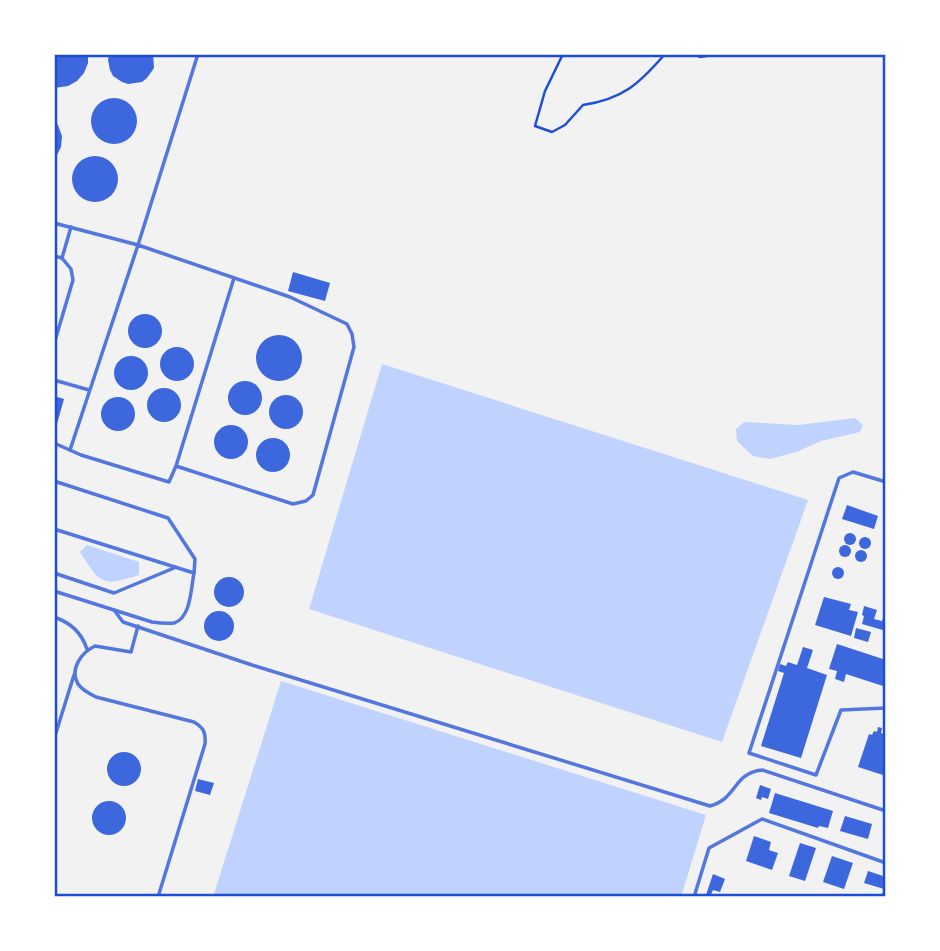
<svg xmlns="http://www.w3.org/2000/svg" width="940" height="951" font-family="Ubuntu,sans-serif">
  <rect width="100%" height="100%" fill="#f2f2f2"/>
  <g fill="#bfd3fe">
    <path d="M382,364L808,500L722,742L309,609Z"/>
    <path d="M855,418L863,425L860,432L821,441L796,452L770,459L753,456L737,441L736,429L744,422L799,425Z"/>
    <path d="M87,545L139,562V575C101,587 101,584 80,552Z"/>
    <path d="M281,681L706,815L681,897H213Z"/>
  </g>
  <g fill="#3d67dc">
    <path d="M54,54H88V63L84,73L77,81L68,86L54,88Z"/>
    <path d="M109,54H153L154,68L147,78L142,82L128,84L122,82L113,76L110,70L108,60Z"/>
    <circle cx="114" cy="121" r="23"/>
    <path d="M54,120L58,125L62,136L61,147L54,161Z"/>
    <circle cx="95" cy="179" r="23"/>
    <path d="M293,272L330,283L325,301L288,291Z"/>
    <circle cx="145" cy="331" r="17"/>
    <circle cx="279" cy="358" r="23"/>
    <circle cx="177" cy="364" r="17"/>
    <circle cx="131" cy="373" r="17"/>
    <circle cx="245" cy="398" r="17"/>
    <circle cx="164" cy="405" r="17"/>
    <circle cx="286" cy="412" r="17"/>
    <path d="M54,396L64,399L57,424H54Z"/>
    <circle cx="118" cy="414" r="17"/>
    <circle cx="231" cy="442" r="17"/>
    <circle cx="273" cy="455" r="17"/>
    <path d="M847,505L878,516L874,529L842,519Z"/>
    <circle cx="850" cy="539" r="6"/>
    <circle cx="865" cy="543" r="6"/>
    <circle cx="845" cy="551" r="6"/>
    <circle cx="861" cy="556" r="6"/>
    <circle cx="838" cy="573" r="6"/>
    <circle cx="229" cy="592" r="15"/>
    <path d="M824,597L851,604L849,610L858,612L851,636L815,625Z"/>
    <path d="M864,606L877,610L874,619L882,621L886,611V631L862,624L864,616L862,615Z"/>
    <circle cx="219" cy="626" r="15"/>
    <path d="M856,628L871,632L868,642L854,638Z"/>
    <path d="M837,644L886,660V687L846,674L844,682L835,679L837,671L829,669Z"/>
    <path d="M803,647L813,650L807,668L827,675L801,758L761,746L784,673L778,671L780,664L786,666L788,662L797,665Z"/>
    <path d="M878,727L882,728L881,733L886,735V776L858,767L869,734L872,735L874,731L877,732Z"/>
    <circle cx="124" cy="769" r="17"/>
    <path d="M198,779L214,783L210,795L195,791Z"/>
    <path d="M760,785L771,789L768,799L762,797L761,800L756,798Z"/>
    <path d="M775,793L833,811L828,828L819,826L818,828L769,813Z"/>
    <circle cx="109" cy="818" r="17"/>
    <path d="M845,816L872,824L868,839L840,831Z"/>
    <path d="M754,836L771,842L769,850L778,853L772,870L746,861Z"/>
    <path d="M800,843L816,848L805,881L789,876Z"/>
    <path d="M832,856L853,863L844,889L823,882Z"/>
    <path d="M868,871L886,877V897H881L884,889L864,883Z"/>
    <path d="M713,874L725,879L720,892L713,890L710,897L706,895Z"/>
  </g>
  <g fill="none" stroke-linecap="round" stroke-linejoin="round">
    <g stroke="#1d4ed8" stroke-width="2.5">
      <path d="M563,54L545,91L535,126L552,132L565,125L583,105C623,99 639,84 665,54"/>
      <path d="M694,54L700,57L718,54"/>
    </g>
    <g stroke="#5277de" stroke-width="3.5">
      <path d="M54,223L138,245L198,54"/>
      <path d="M54,256L62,258L71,269L73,280L54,344"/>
      <path d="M62,258L71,227"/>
      <path d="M54,380L89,390"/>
      <path d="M54,443L81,455L169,482L176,466"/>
      <path d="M70,450L138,245L290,297L347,324L352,334L354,347L313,495L306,501L293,504L176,466L234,278"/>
      <path d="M54,481L168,518L195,559L194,573"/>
      <path d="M886,482L853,472L839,478L749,753L816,775L841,710L886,708"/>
      <path d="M54,529L194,573C191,588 191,618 174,623C167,624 159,623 152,622L54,591"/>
      <path d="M54,573L114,593L174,568"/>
      <path d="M114,610L123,622L252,665L710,806C737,799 733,773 762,770L886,811"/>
      <path d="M54,617C71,623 81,632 87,649"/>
      <path d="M138,626L131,652L95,646C82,652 69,669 78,684C82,690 90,694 96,697L194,722C204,728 206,733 205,744L158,897"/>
      <path d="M54,739L74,675"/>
      <path d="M694,897L709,848L762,819L886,863"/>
    </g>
  </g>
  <rect width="940" height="951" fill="none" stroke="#ffffff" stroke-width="112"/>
  <rect x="56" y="56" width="828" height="839" fill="none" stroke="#1d4ed8" stroke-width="2.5"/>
</svg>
